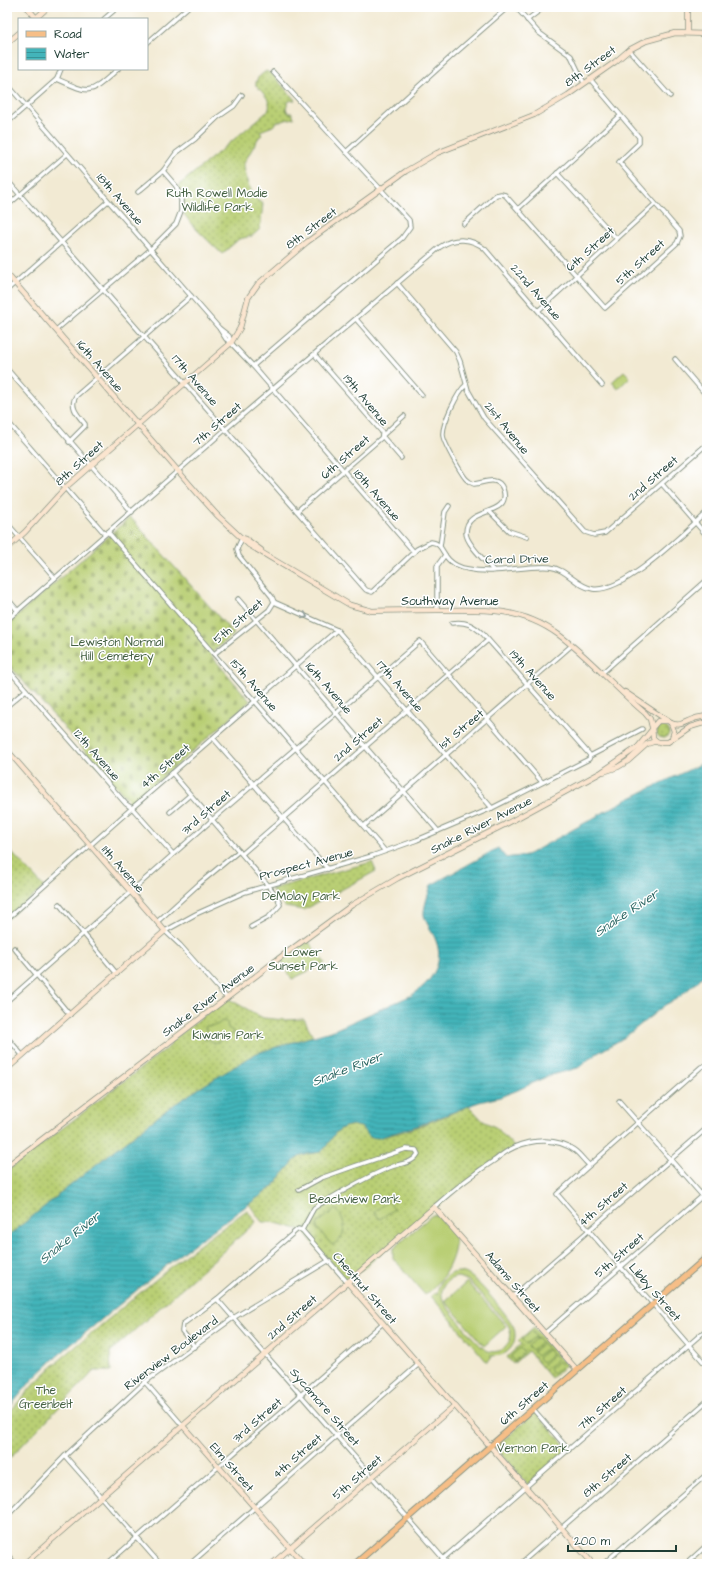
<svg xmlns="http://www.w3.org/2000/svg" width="714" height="1571" font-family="'Architects Daughter',sans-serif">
  <defs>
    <pattern id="grass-dots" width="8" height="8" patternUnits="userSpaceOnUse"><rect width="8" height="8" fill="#b9cf74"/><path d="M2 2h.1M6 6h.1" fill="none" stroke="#96a960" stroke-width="1.8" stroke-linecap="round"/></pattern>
    <pattern id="cemetery-stones" width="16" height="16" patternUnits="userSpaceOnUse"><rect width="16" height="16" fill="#b9cf74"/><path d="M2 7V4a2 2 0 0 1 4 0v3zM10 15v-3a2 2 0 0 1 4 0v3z" fill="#96a960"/></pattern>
    <pattern id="water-rules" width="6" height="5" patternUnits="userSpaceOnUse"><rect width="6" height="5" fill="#43b4ba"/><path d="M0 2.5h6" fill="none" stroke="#379498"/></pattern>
  </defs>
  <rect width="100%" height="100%" fill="#fff"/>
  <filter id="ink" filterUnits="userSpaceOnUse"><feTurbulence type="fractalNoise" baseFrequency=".025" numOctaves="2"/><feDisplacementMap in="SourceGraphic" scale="8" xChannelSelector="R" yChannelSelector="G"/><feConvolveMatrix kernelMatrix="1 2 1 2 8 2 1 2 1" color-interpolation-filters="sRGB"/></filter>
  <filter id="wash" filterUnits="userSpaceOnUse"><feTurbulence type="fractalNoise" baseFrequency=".012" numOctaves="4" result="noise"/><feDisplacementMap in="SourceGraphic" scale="16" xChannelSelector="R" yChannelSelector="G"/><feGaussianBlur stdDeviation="0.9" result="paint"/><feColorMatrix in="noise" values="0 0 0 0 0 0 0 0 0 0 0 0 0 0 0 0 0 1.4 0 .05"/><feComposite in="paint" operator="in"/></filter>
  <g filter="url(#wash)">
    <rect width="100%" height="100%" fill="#f2ead3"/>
    <g fill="url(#grass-dots)" stroke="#6c8654">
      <path d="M266,71L272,74L295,100L289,101L286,108L288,113H292L294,118L277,122L273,126L260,131L262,135L259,137L244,163V167C248,184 248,194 263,204L260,229L252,236L239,239L222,254L193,226L184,214L178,186L268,111C273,101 263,93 256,86C255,78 260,76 266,71Z"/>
      <circle cx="663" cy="732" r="6"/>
      <path d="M10,851L44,887L7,919V853Z"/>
      <path d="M372,862L376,871L304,910L285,907L271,889Z"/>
      <path d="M308,941L325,963L292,979L280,958Z"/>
      <path d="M227,998L263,1018L285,1020L304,1019L313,1036L257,1053L198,1089L169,1108L93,1167L7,1237V1171L171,1045L170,1042Z"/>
      <path d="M469,1106L483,1121L497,1128L514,1147L483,1168L347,1282L302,1230L272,1222H262L249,1204L271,1188L295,1160L301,1155L321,1152L325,1148L336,1132L344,1127L352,1125L361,1127L370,1137C392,1140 447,1115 469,1106Z"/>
      <path d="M247,1210L256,1222L110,1352L111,1371H94L7,1461V1415L35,1383L55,1364L184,1256Z"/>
      <path d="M534,1327L566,1365L551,1378L528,1351L513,1364L507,1357L521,1344L518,1341Z"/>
      <path d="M536,1412L569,1450L528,1485L495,1447Z"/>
    </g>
    <path fill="url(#cemetery-stones)" stroke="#6c8654" d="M130,517L234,634L210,654L250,701L132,804L7,663V625Z"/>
    <g fill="#b9cf74" stroke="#6c8654" fill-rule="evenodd">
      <path d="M624,371L630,377L618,389L612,382Z"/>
      <path d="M222,1021L227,1022L228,1028L233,1031V1034L224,1039L214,1043L210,1039L205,1040L204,1038L210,1036L205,1028L206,1026L217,1025Z"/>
      <path d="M388,1201L394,1209L380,1219L374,1212Z"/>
      <path d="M335,1209C348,1220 347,1238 332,1245L317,1228V1224Z"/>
      <path d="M432,1215H437C441,1221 448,1226 452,1232C461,1246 447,1273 437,1284C434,1288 429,1292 425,1295L393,1258V1249Z"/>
      <path d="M458,1272C463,1272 466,1273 470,1276C478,1280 512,1320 514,1328C516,1335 515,1343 510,1349C505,1355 498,1356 490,1356L492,1358L487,1362L431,1296L435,1293L437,1294C438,1282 446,1273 458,1272ZM458,1277L469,1281L508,1325C511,1331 512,1338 508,1343C503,1351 494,1354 486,1350C478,1346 450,1311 444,1302C438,1290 445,1278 458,1277Z"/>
      <path d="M467,1282L506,1326L484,1346L445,1301Z"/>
      <path d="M532,1331L536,1336L526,1344L522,1340Z"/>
      <path d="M537,1337L541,1342L532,1350L528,1346Z"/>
      <path d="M543,1343L547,1348L537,1356L533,1352Z"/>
      <path d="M520,1348L524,1352L514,1361L511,1356Z"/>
      <path d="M548,1349L552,1354L542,1362L538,1358Z"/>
      <path d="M553,1355L557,1360L547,1368L543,1364Z"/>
      <path d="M558,1361L562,1366L553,1374L549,1370Z"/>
    </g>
    <path fill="url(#water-rules)" stroke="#317877" d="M707,761V972L697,982L678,998L665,1005L625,1037L596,1054L578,1068L548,1076L518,1090L500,1097L479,1102L419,1125L378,1138L370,1137L361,1127L352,1125L344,1127L336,1132L325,1148L321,1152L301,1155L295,1160L271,1188L184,1251L55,1358L33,1379L7,1410V1237L93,1167L169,1108L198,1089L257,1053L334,1030L412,995C430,983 445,964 436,941C433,932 426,924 424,915C423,909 429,892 431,885L498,848L506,858C514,856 521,857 529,854L624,801Z"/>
  </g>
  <g filter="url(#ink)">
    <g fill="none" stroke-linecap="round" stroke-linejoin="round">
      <g stroke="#889484" stroke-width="5.5">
        <g id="street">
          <path d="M516,7L538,32L571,56L584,83"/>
          <path d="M104,19L118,7"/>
          <path d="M527,20L544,7"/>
          <path d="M147,43L188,7"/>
          <path d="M629,50L670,96"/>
          <path d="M57,79C93,95 89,94 118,69"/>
          <path d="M7,84L191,296L219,328L226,339L231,343L253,366L414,552"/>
          <path d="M7,123L57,79L61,69"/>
          <path d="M346,152L452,56L508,7"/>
          <path d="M557,173L617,239"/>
          <path d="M7,180L366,590L372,592L417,549L431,542C442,543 442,553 449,560C454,565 461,568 468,569C495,575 523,565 550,567C567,569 577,587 593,589C625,593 683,533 707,512"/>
          <path d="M138,192L163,171L176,153L195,139L218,117L234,106L242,95"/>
          <path d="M7,206L67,154"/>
          <path d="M518,209L620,116"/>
          <path d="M464,224L496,195L501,194L505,195L605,308L677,243L680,236L679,231L619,162L639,143V137L590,79"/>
          <path d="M397,283L456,352L460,361L468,390L484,418L585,532L594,535L605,533L707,444"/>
          <path d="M7,290L108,201"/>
          <path d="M539,310L655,204"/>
          <path d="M356,319L422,395"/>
          <path d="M220,329L229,336L231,343"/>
          <path d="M56,330L151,249L176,224L181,211V199L176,186L163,171"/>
          <path d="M315,355L382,432V436L401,458"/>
          <path d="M675,359L707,396"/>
          <path d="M253,366L402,238L410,227L409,220L273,72"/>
          <path d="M7,369L132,512"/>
          <path d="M466,385C458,391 442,424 443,435C443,442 461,473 466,479C468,481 471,483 474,484C484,483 498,475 503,489C511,511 482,510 472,519C468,522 466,528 466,533C466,543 486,562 493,570"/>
          <path d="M7,421L105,534"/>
          <path d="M69,442L85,426V424C78,415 69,407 76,396L191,296"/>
          <path d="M662,484L707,536"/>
          <path d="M297,511L381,438L382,436L404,416"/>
          <path d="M490,512L509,531L527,537"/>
          <path d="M7,523L55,578"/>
          <path d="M108,532L385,851"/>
          <path d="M242,538L237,549L239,556L272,597L274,602"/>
          <path d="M440,546L445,512L449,506"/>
          <path d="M7,598L18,611"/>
          <path d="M238,599L438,831"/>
          <path d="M274,602L337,630L492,808"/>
          <path d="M437,610V566L445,555"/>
          <path d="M7,620L226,429L440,247C454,237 472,238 485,249L602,385"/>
          <path d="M452,623C466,621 473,625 483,634L589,754L590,756"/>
          <path d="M214,654L269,610L274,602"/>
          <path d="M7,668L126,804L132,808L173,854"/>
          <path d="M602,673L707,580"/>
          <path d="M7,706L26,690"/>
          <path d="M213,738L328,869"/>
          <path d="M172,773L268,885L278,898L280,905L269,917L251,927"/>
          <path d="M170,812L190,795"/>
          <path d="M364,826L571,646"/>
          <path d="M242,854L488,640"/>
          <path d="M59,904L117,974"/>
          <path d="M7,919L132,808L337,630"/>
          <path d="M157,922L200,883L239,851"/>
          <path d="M14,948L70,1015"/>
          <path d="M227,998L180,945L165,931L196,914L245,892L372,856L417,840L492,808L589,759L590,756L642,729"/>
          <path d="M7,1001L212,820L420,641L542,782"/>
          <path d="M7,1037L22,1055"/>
          <path d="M707,1065L701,1067L557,1194L707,1366"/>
          <path d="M619,1101L707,1201"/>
          <path d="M299,1190L321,1178L355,1166L406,1149L416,1150L418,1154C413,1163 403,1163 394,1166C368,1175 344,1191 320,1204L314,1208L302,1230L347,1282"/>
          <path d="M434,1207C453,1190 473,1174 495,1160C501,1155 508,1150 515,1147C534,1139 557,1138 574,1150C580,1154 584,1161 589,1165"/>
          <path d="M512,1297L707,1128"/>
          <path d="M217,1299L448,1564"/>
          <path d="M545,1333L707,1192"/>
          <path d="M195,1347L182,1331L183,1324L217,1299L298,1229L302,1230"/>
          <path d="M145,1382L183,1426"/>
          <path d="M533,1409L569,1450"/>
          <path d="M65,1456L160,1564"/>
          <path d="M7,1516L65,1456L145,1382L233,1318L328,1261"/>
          <path d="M7,1554L15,1564"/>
          <path d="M107,1564L383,1323"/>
          <path d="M190,1564L419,1364"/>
          <path d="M437,1564L707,1329"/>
          <path d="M520,1564L707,1401"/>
          <path d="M603,1564L707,1474"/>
          <path d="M686,1564L707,1545"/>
        </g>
      </g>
      <g stroke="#889484" stroke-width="6">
        <g id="secondary">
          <path d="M27,7L36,18"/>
          <path d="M35,19L48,7"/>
          <path d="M688,33V7"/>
          <path d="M7,43L19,33"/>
          <path d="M7,274L199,495L217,515L249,545L350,605L372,611C394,610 417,610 439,610C483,609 521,607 559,635C590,658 615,688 645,713L650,719L652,727"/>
          <path d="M242,538L246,539L261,550"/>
          <path d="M7,548L25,532L65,488L231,343L240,328L248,298L258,284L307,242L406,171L437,153L534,115L568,95L615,62L629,50L646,41L675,33L707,34"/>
          <path d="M625,692L671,723L674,731L672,738"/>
          <path d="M671,723C681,727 684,722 693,719C698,717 702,717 707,716"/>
          <path d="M659,743L653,738L652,728L658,721H667"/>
          <path d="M7,750L165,931L7,1069"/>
          <path d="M603,772L618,767L628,761L647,744L653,742H668L690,727L707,722"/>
          <path d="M7,1166L278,959L352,905L398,878L504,825L600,773L638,747L651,731"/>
          <path d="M347,1282L593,1564"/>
          <path d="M183,1426L304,1564"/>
          <path d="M24,1564L434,1207L577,1370"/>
          <path d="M272,1564L455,1405"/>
        </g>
      </g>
      <g stroke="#889484" stroke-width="7">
        <path id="primary" d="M355,1564L707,1257"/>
      </g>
      <use href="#street" stroke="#fff" stroke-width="3.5"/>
      <use href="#secondary" stroke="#fbe5cf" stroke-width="4.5"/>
      <use href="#primary" stroke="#f6be87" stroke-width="5"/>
    </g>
    <defs><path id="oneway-chevron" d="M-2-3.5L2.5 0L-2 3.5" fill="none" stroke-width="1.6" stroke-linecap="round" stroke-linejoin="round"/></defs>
    <use stroke="#8f9e9a" href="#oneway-chevron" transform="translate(305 616) rotate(24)"/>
  </g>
  <g text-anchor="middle" stroke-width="3" stroke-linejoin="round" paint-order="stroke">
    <g font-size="12" fill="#1f3d34" stroke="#fff">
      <text transform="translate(590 66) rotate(-36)" y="4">8th Street</text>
      <text transform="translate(120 199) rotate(49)" y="4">18th Avenue</text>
      <text transform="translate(311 228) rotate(-37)" y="4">8th Street</text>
      <text transform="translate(590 249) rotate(-42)" y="4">6th Street</text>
      <text transform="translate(640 262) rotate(-42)" y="4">5th Street</text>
      <text transform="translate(536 292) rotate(49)" y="4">22nd Avenue</text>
      <text transform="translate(100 366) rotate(49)" y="4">16th Avenue</text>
      <text transform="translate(195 380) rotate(49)" y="4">17th Avenue</text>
      <text transform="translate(366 400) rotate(50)" y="4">19th Avenue</text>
      <text transform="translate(217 424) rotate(-41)" y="4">7th Street</text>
      <text transform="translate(507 428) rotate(51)" y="4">21st Avenue</text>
      <text transform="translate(345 457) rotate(-41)" y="4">6th Street</text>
      <text transform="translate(79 463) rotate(-42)" y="4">8th Street</text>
      <text transform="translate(653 478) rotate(-41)" y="4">2nd Street</text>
      <text transform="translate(377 495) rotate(49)" y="4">18th Avenue</text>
      <text transform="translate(517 559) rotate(-1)" y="4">Carol Drive</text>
      <text x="450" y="605">Southway Avenue</text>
      <text transform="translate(238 621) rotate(-41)" y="4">5th Street</text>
      <text transform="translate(533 675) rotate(48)" y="4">19th Avenue</text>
      <text transform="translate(254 685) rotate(49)" y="4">15th Avenue</text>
      <text transform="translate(400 686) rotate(49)" y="4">17th Avenue</text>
      <text transform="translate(329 688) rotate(49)" y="4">16th Avenue</text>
      <text transform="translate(461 729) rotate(-40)" y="4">1st Street</text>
      <text transform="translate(358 739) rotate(-41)" y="4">2nd Street</text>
      <text transform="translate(97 755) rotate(49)" y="4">12th Avenue</text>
      <text transform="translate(165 766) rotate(-41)" y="4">4th Street</text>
      <text transform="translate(206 812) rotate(-41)" y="4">3rd Street</text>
      <text transform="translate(481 825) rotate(-27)" y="4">Snake River Avenue</text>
      <text transform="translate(306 864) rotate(-15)" y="4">Prospect Avenue</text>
      <text transform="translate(123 869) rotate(49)" y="4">11th Avenue</text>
      <text transform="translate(208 1000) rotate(-37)" y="4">Snake River Avenue</text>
      <text transform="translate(603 1204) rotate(-41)" y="4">4th Street</text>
      <text transform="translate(619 1255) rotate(-41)" y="4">5th Street</text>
      <text transform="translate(513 1282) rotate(49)" y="4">Adams Street</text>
      <text transform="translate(365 1288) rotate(49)" y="4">Chestnut Street</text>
      <text transform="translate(655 1292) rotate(49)" y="4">Libby Street</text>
      <text transform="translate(292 1317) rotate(-41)" y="4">2nd Street</text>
      <text transform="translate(171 1353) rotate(-37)" y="4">Riverview Boulevard</text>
      <text transform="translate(524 1403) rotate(-41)" y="4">6th Street</text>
      <text transform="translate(325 1407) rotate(49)" y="4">Sycamore Street</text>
      <text transform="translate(602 1408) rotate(-41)" y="4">7th Street</text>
      <text transform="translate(257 1420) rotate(-41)" y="4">3rd Street</text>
      <text transform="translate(297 1456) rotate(-41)" y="4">4th Street</text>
      <text transform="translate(232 1467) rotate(49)" y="4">Elm Street</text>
      <text transform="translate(607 1475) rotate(-41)" y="4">8th Street</text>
      <text transform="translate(357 1477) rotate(-41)" y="4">5th Street</text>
    </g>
    <g font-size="12" fill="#466244" stroke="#fff">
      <text x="217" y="197">Ruth Rowell Modie<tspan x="217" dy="14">Wildlife Park</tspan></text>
      <text x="117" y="646">Lewiston Normal<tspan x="117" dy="14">Hill Cemetery</tspan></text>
      <text x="301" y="900">DeMolay Park</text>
      <text x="303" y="956">Lower<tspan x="303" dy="14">Sunset Park</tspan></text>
      <text x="228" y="1039">Kiwanis Park</text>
      <text x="355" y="1203">Beachview Park</text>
      <text x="46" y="1394">The<tspan x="46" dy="14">Greenbelt</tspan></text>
      <text x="533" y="1452">Vernon Park</text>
    </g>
    <g font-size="13" font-style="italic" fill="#2c6763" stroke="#fff">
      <text transform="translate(626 912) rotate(-34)" y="5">Snake River</text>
      <text transform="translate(347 1068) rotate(-21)" y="5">Snake River</text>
      <text transform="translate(69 1237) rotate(-39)" y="5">Snake River</text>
    </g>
  </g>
  <rect width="714" height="1571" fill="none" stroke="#fff" stroke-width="24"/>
  <rect x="18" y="18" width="130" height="52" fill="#ffffff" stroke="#a5b1ae"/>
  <rect x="26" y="31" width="20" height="6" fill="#f6be87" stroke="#a5b1ae"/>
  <text x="54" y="38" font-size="12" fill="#1f3d34">Road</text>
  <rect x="26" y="48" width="20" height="12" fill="url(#water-rules)" stroke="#a5b1ae"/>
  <text x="54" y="58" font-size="12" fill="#1f3d34">Water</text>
  <path d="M568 1545v6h108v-6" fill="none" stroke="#1f3d34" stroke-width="2"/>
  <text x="574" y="1545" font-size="12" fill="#1f3d34" stroke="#ffffff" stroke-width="3" paint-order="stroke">200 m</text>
</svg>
